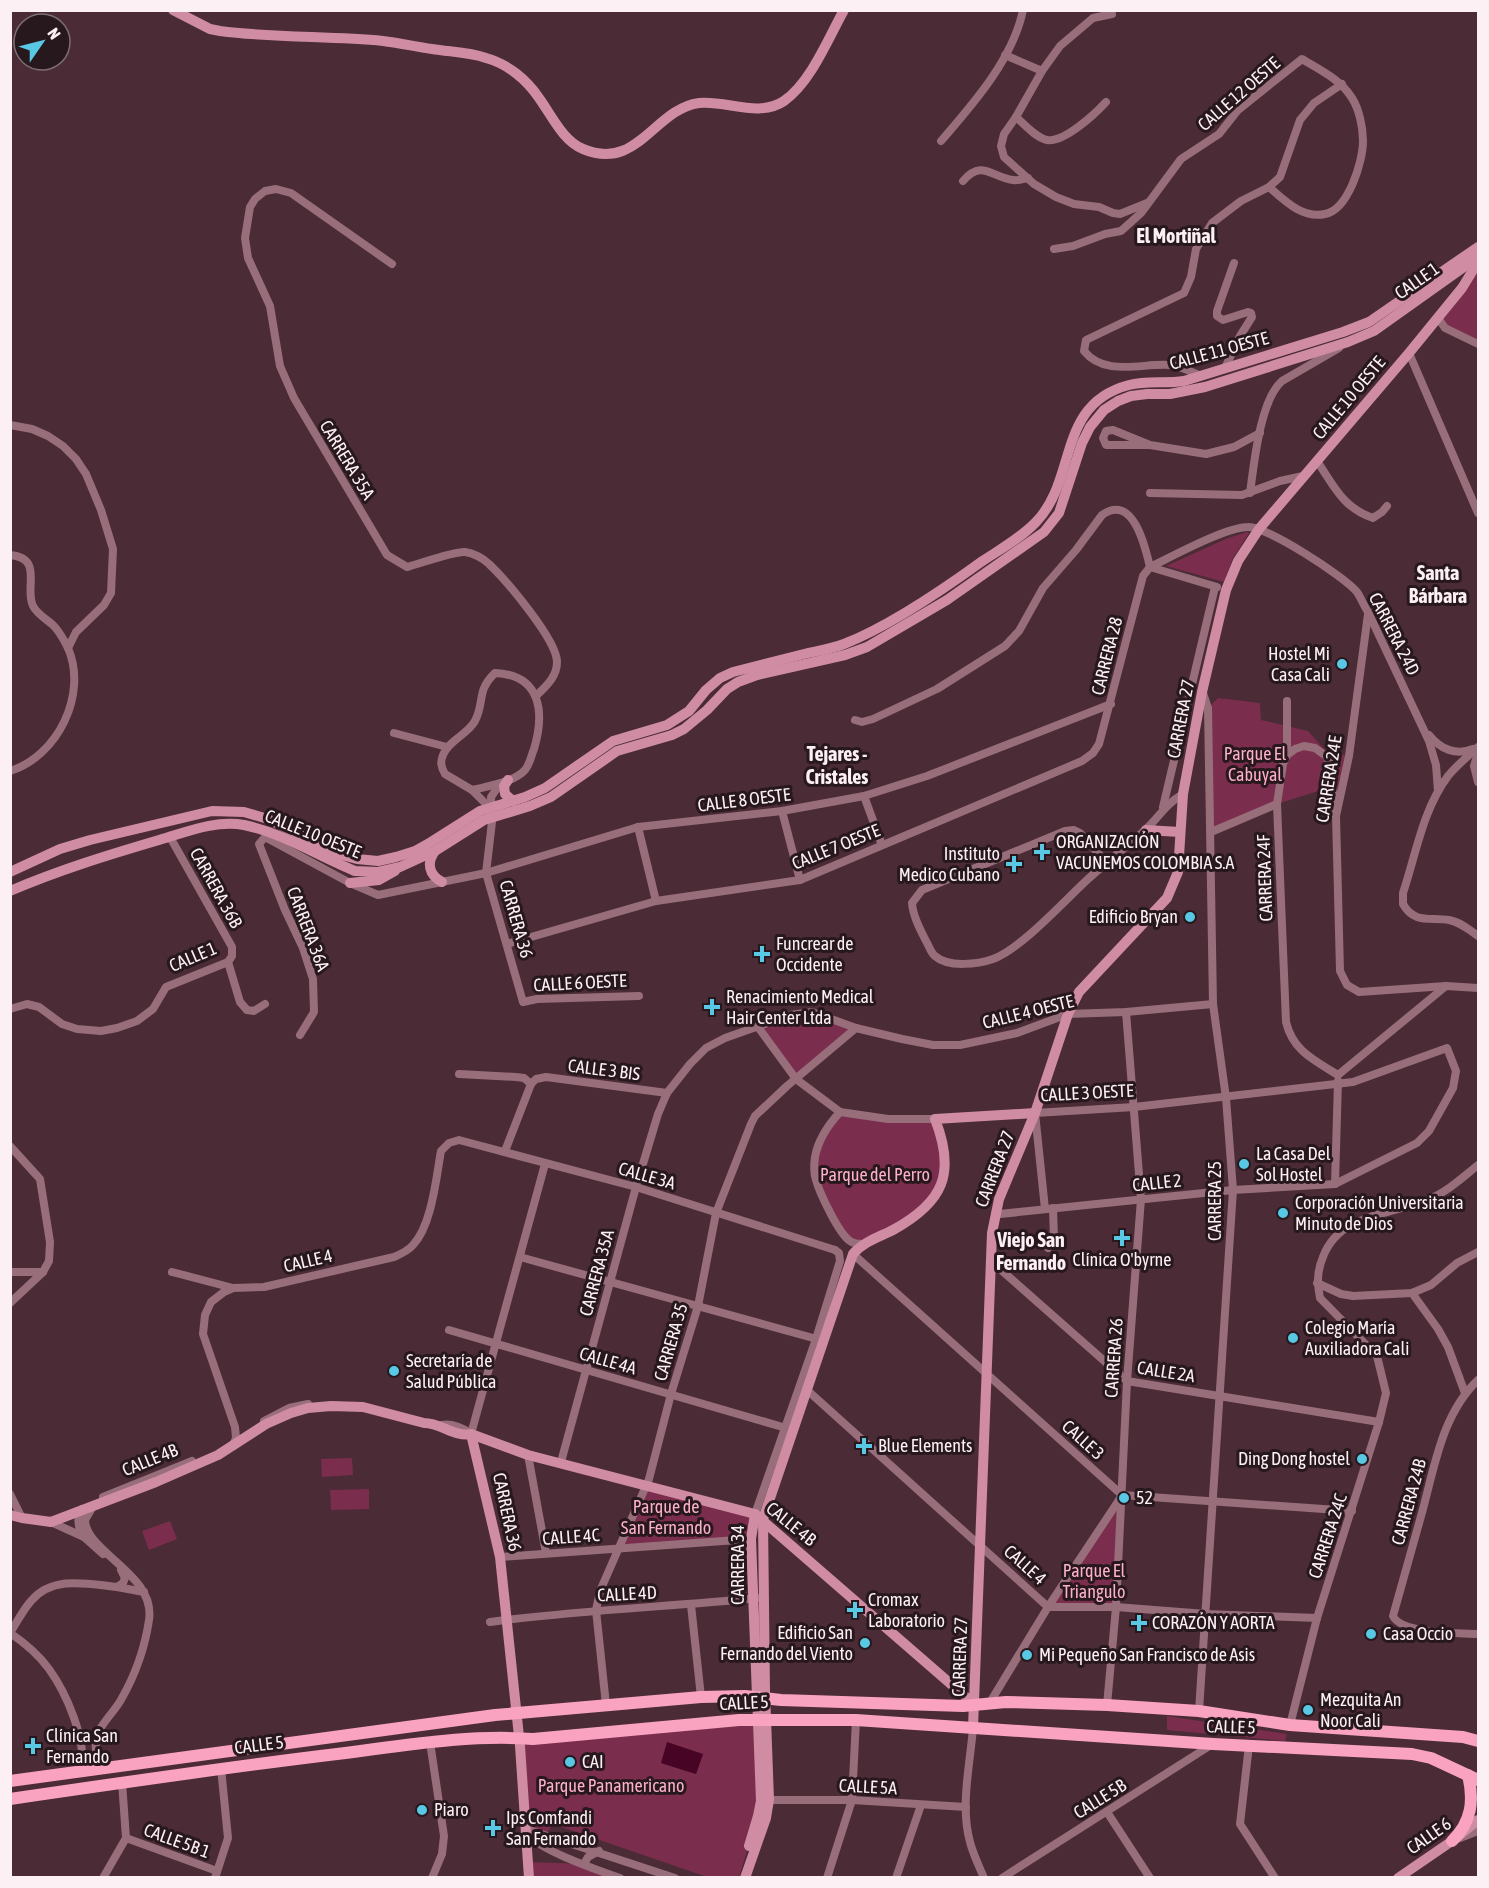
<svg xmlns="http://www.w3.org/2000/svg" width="1489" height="1888" font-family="'Asap Condensed',sans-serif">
  <rect width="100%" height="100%" fill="#4a2b36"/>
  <g fill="#7b2d4d" fill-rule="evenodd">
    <path d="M1478,263V344L1452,332L1438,318Z"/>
    <path d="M1247,532L1249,533L1233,558L1224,582L1166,566L1228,538Z"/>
    <path d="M1218,698L1260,703L1261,720L1308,731L1326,751L1349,756L1336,816L1331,787L1277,804L1211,832L1208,708Z"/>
    <path d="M812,1012L856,1028L796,1079L758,1027Z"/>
    <path d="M840,1112L935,1119L943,1180L912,1219L854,1244L822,1197L815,1156Z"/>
    <path d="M352,1458L353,1475L322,1477L321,1459Z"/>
    <path d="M369,1489V1509L331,1510L330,1490Z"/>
    <path d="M646,1489L755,1514L751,1539L620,1549Z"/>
    <path d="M1122,1495L1116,1607H1048Z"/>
    <path d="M170,1521L177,1539L149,1550L142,1531Z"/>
    <path d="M1167,1716L1287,1734L1285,1741L1167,1730Z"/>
    <path d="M757,1719L758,1816L739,1877H707L553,1824L546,1835L526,1829L519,1738ZM703,1754L696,1774L661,1763Z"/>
    <path d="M528,1862L584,1864L620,1877H529Z"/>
  </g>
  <path fill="#480425" d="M667,1742L703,1754L696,1774L661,1763Z"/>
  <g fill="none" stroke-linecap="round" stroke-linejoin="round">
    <g stroke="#986e7b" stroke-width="8">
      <path d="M1112,14L1093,18L1060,46L1042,71L1016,117L1004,134L1001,146L1004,157L1034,184L1056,197L1074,204L1099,207L1113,213L1120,214L1147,203"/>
      <path d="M1005,55L1042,71"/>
      <path d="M1016,117C1024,124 1036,138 1047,140C1064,143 1096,113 1106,102"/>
      <path d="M941,141C973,104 1013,59 1023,10"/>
      <path d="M963,181C982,159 991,177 1013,180C1018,181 1023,179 1028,178"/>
      <path d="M1054,249L1073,246L1105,234L1121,231L1141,213L1181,159L1219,134L1238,110L1302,59C1320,70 1340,79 1352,98C1359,109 1363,127 1363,141C1363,162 1348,210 1325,214C1302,219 1284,200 1269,187"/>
      <path d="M392,264L291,193L276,189L265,191L255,199L250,207L245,238L248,258L270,306L280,366L294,398L387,555L407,567C419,564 454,551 465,552C473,553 483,558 489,564C506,580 557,640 557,662C557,677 546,686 536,696"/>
      <path d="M1438,318L1445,328L1478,344"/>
      <path d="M1409,353L1478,513"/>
      <path d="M1225,368L1240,336L1252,317L1251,313L1248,312L1223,320L1217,316V311L1234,263"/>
      <path d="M1201,376C1190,371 1181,366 1169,365C1142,363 1105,377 1084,351L1086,340L1184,293L1191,277L1196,249L1212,223L1241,201L1269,187L1280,177L1300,120L1314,103L1342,84"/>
      <path d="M10,425L32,429L48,436L63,446L76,459L86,474L101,510L113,549L111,593L104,605L76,632L68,648"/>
      <path d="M1150,445H1106L1103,438L1106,431L1113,430L1150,445L1206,454L1234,447L1260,433"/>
      <path d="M1317,461C1334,486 1343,508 1373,518L1382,512L1387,506"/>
      <path d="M1150,493L1242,495L1280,481L1303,476"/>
      <path d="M1250,493C1254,464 1260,400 1282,381L1339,348"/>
      <path d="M10,555C44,558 24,588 33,606C37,614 46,619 53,625C59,631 64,640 68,648C88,694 58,756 10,771"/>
      <path d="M1150,567L1217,587"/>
      <path d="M1368,614L1349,756L1336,816L1340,971L1347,985L1359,992L1446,986L1478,988"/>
      <path d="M1287,701V755"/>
      <path d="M855,720L862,722L873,719L937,689L1005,646L1019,631L1043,588L1076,550L1102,515C1133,493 1145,546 1150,567"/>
      <path d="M394,733L447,747"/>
      <path d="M1429,735C1440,749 1456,756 1473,749"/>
      <path d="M1478,747C1468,756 1457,765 1448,776C1423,809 1416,854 1403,893V904C1414,924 1430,917 1449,920C1460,922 1470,930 1478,936"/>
      <path d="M1478,753L1474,766L1478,782"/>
      <path d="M500,784L491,797L492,822L486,873L523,1002L537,999L639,996"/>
      <path d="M472,790C488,786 513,783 525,770C530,764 531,756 534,749C545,712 541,675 495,673C476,691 485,702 475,721C467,735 449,740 443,755C440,762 441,767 445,774L472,790L490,808"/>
      <path d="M864,796L882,845"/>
      <path d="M1163,807L1215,587"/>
      <path d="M1335,809L1331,765L1326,756L1315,748L1304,746L1295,749L1287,755L1283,764L1277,804L1286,1022C1293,1051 1314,1060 1338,1075"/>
      <path d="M782,811L800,880"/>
      <path d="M638,827L656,901"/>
      <path d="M1211,832L1277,804"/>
      <path d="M1106,862L1080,833L1074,830L1065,831L922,890L912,903C913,916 920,929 926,941C929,946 931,953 935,956C948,968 979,964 993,959C1022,948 1064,901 1088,879C1106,863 1125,848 1144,831C1159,818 1164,805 1183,794"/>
      <path d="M507,944L656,901L800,880L1082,761L1093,753L1099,744L1143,576L1150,567C1173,556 1226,527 1248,527C1266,526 1344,576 1357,592C1361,598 1364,606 1368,612L1429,741L1436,765L1438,791"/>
      <path d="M228,962L240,1002L247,1010L254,1011L265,1004"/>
      <path d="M10,1009L27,1004L39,1007L62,1024L77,1029L101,1031L117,1028L137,1021L153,1009L166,987L228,962L232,956V947L170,837"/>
      <path d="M758,1027L796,1079L840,1112L888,1119H935"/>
      <path d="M300,1035L314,1012L313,979L303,948L285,910L259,844L265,837L350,883L378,895L486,873L638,827L782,811L864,796L927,776L1111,704"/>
      <path d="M459,1074L516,1077L524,1078L531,1084"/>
      <path d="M1338,1075L1446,986"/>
      <path d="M840,1112C829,1124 818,1140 815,1157C814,1164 814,1174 816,1180C820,1194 839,1234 850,1241C854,1244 858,1244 863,1244"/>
      <path d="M10,1146L40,1179L50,1242L49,1261L43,1272L10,1303"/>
      <path d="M505,1151L531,1084L536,1079L546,1077L667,1093"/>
      <path d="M1335,1184L1338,1081"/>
      <path d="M995,1214H1000L1233,1190L1335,1184L1417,1143L1429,1131L1453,1088L1456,1071L1447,1048L1353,1082L1134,1107L1035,1113L1045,1209"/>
      <path d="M1048,1248L1054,1239L1053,1208"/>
      <path d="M853,1254L1122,1495L1352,1511"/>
      <path d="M520,1257L824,1341"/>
      <path d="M991,1261L1127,1381L1379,1422"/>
      <path d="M10,1272H43"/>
      <path d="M172,1272L233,1288"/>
      <path d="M1317,1283L1341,1294L1353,1296L1412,1293L1431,1285L1457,1263L1478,1252"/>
      <path d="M1412,1293L1438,1329L1448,1347L1465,1393"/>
      <path d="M449,1330L793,1430"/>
      <path d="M1478,1380C1443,1413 1435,1464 1423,1509C1413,1545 1403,1581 1393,1616C1401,1634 1460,1633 1478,1634"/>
      <path d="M807,1390L1048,1607H1116L1206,1614L1317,1618"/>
      <path d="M264,1421L289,1408L308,1404"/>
      <path d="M442,1425C451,1423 464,1428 471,1434L545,1164"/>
      <path d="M233,1445L236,1438L235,1427L203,1334L205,1315L211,1302L224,1292L233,1288L264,1287L394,1257C401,1254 408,1251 413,1245C432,1225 436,1178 441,1151L449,1143L459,1140L636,1187L835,1250"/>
      <path d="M528,1455L546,1553"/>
      <path d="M561,1462L636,1187L658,1114L667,1093L690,1064L706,1048L725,1038L790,1015L812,1012L856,1028L902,1039L933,1045H960L1017,1033L1068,1014L1126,1012L1213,1004"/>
      <path d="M10,1494L22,1518"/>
      <path d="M103,1497L192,1461"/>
      <path d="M92,1508L85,1520C86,1553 156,1574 149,1620C145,1647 135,1675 122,1698C115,1712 98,1725 96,1741C94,1753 100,1761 110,1767"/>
      <path d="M82,1509C76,1519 78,1528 84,1537"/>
      <path d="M755,1514L816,1339L840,1261L839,1253L835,1250"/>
      <path d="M51,1522L84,1537L103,1554"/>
      <path d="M500,1557L751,1539"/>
      <path d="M117,1587L144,1592"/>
      <path d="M691,1605L701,1697"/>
      <path d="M490,1622C579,1610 668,1607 757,1598"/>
      <path d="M10,1633C17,1622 23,1610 31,1601C53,1575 88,1584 117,1587L123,1583L125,1578L121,1570"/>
      <path d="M10,1633C25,1643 38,1654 49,1669C67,1694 86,1739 82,1770"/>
      <path d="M989,1704L1048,1607L1121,1497"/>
      <path d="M606,1705L596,1610L600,1591L649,1479L671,1394L698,1306L716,1213L751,1124L755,1116L787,1086L856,1028"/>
      <path d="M1107,1705L1116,1607L1127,1381L1141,1199L1126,1012"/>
      <path d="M1199,1711L1233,1190L1226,1098L1213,1004L1208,708L1203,693"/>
      <path d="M1290,1725L1317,1618L1379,1422L1386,1393L1377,1356L1320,1298C1317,1283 1317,1271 1323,1257C1339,1213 1392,1215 1429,1199C1447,1192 1463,1177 1478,1165"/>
      <path d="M973,1728C970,1765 960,1806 970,1842C973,1854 979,1866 984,1878"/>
      <path d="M430,1742L444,1836L442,1854L432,1878"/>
      <path d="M1249,1745L1240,1824L1275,1878"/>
      <path d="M769,1800H852L966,1807"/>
      <path d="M1107,1812L1150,1878"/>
      <path d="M526,1829L675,1878"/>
      <path d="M526,1834C544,1852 595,1869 620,1878"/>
      <path d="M126,1838L217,1871"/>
      <path d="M1460,1838L1478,1831"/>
      <path d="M584,1864L588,1857L599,1851"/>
      <path d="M103,1878L126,1838L122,1782"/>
      <path d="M215,1878L228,1838L221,1768"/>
      <path d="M827,1878L852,1800L856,1720"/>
      <path d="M896,1878L921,1805"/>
      <path d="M1002,1878L1211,1745"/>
    </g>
    <g stroke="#cf8ca2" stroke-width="10">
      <path d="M173,10L210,29L220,31C274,38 329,36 383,41C400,43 416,47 432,49C450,52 469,52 486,58C508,64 527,80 539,98C552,116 563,141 583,149C638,172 654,109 699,103C726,100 759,118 784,101C811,82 828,39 844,10"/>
      <path d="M508,780L504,786L505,794L513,801"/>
      <path d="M1146,830L1180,832"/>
      <path d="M435,851C426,863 429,875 442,882"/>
      <path d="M10,872L60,849L90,840L212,811L244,812L268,819L338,854L357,859L378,861L396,857L415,851L431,842L480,811L525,797L545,788L613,741L667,725L689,711L706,690L720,678L733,672C757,666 781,660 804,654C817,651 831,649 844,644C890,626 941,591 981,562C999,550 1021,538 1036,522C1078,479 1056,404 1129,385C1147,380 1165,384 1184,381L1343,332L1369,322L1478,247"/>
      <path d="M350,883L379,880L395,871"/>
      <path d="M10,891C59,870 108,855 159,840C187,832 214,820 244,825C283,833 318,856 355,871L378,872L400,867L435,851L484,820L530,806L551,797L617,751L672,735L684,729L707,710L727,689L738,682L757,675L845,655L867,647L947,600L1044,532L1059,513L1082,443L1090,427L1104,410L1118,401L1131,396L1147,394H1170L1205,387L1348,342L1374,331L1478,257"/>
      <path d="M471,1434L500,1557L520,1746L529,1878"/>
      <path d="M10,1515L22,1518L51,1522L156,1482L218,1455L266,1424L291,1413L308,1408L331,1406L363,1407L424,1423C441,1423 454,1437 471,1434L528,1455L755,1514L975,1705"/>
      <path d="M973,1728L992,1233L999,1199L1035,1113L1068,1014L1079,992L1167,898L1178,872L1183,794L1202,692L1226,590L1238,561L1259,529L1409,353L1462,288L1478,262"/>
      <path d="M749,1846L758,1816L761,1801L751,1539L755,1514"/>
      <path d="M745,1878L766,1818L769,1800L765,1691L763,1519L853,1254C863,1242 879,1237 893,1230C944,1202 956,1173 935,1119L1035,1113"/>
      <path d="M1398,1878L1452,1841L1478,1820"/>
    </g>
    <g stroke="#f9a3c0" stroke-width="12">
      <path d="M10,1781L495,1715L701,1697L745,1696L781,1700L963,1706L1006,1702L1107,1705L1199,1711L1290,1725L1463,1737L1478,1741"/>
      <path d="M10,1799C119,1783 228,1767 337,1754C401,1746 468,1734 533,1739L739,1720H856L1213,1744L1412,1754L1431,1758L1478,1780"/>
      <path d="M1452,1841C1472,1822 1474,1800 1468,1775"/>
    </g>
  </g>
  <g fill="#59c8e4" stroke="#27181d" stroke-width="2">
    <circle cx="1342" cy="664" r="6"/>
    <path d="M1039 843h6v6h6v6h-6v6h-6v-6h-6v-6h6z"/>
    <path d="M1011 855h6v6h6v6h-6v6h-6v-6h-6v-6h6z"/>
    <circle cx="1190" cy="917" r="6"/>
    <path d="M759 945h6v6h6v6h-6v6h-6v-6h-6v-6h6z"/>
    <path d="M709 998h6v6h6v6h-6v6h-6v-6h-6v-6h6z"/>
    <circle cx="1244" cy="1164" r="6"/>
    <circle cx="1283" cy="1213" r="6"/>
    <path d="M1119 1229h6v6h6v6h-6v6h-6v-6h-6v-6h6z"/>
    <circle cx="1293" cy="1338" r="6"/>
    <circle cx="394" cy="1371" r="6"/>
    <path d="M861 1437h6v6h6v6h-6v6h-6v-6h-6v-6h6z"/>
    <circle cx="1362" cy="1459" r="6"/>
    <circle cx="1124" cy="1498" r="6"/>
    <path d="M852 1601h6v6h6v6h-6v6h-6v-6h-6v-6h6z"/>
    <path d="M1136 1614h6v6h6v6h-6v6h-6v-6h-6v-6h6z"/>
    <circle cx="1371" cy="1634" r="6"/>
    <circle cx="865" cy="1643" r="6"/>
    <circle cx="1027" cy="1655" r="6"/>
    <circle cx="1308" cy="1710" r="6"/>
    <path d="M30 1737h6v6h6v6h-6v6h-6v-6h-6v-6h6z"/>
    <circle cx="570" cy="1762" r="6"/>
    <circle cx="422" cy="1810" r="6"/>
    <path d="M490 1819h6v6h6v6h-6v6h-6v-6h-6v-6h6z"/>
  </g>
  <g text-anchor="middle" stroke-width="6" stroke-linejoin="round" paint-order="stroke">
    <g font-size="18" fill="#fdf0f4" stroke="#27181d">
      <text transform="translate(1239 94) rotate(-41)" y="6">CALLE 12 OESTE</text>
      <text transform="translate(1417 281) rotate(-35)" y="6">CALLE 1</text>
      <text transform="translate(1219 351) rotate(-15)" y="6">CALLE 11 OESTE</text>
      <text transform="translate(1349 398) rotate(-50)" y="6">CALLE 10 OESTE</text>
      <text transform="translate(347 460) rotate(59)" y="6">CARRERA 35A</text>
      <text transform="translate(1394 634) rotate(63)" y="6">CARRERA 24D</text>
      <text transform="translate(1107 656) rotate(-76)" y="6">CARRERA 28</text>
      <text transform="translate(1181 719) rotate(-79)" y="6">CARRERA 27</text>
      <text transform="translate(1329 779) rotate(-81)" y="6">CARRERA 24E</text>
      <text transform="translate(744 800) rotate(-7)" y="6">CALLE 8 OESTE</text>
      <text transform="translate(313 834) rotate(22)" y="6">CALLE 10 OESTE</text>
      <text transform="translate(836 847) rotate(-22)" y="6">CALLE 7 OESTE</text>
      <text transform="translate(1265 878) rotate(-92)" y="6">CARRERA 24F</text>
      <text transform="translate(216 888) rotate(61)" y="6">CARRERA 36B</text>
      <text transform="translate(516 919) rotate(74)" y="6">CARRERA 36</text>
      <text transform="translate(308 929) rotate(69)" y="6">CARRERA 36A</text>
      <text transform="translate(193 957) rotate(-23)" y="6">CALLE 1</text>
      <text transform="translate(580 983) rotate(-3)" y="6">CALLE 6 OESTE</text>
      <text transform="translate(1028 1012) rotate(-14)" y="6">CALLE 4 OESTE</text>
      <text transform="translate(604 1070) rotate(7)" y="6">CALLE 3 BIS</text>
      <text transform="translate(1087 1093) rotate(-3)" y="6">CALLE 3 OESTE</text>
      <text transform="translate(995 1169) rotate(-69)" y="6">CARRERA 27</text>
      <text transform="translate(647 1176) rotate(16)" y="6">CALLE 3A</text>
      <text transform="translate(1157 1183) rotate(-6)" y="6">CALLE 2</text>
      <text transform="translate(1215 1201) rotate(-90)" y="6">CARRERA 25</text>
      <text transform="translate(308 1261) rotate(-13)" y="6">CALLE 4</text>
      <text transform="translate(597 1273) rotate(-75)" y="6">CARRERA 35A</text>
      <text transform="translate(671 1342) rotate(-74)" y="6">CARRERA 35</text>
      <text transform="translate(1114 1358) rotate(-86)" y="6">CARRERA 26</text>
      <text transform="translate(608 1361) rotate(16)" y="6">CALLE 4A</text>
      <text transform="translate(1166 1372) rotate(9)" y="6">CALLE 2A</text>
      <text transform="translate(1083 1440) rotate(42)" y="6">CALLE 3</text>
      <text transform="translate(150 1460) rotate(-22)" y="6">CALLE 4B</text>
      <text transform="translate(1409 1502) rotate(-75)" y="6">CARRERA 24B</text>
      <text transform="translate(507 1512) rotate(78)" y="6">CARRERA 36</text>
      <text transform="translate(791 1524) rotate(39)" y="6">CALLE 4B</text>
      <text transform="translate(1328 1536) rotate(-72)" y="6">CARRERA 24C</text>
      <text transform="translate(571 1537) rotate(-4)" y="6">CALLE 4C</text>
      <text transform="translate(738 1565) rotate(-90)" y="6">CARRERA 34</text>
      <text transform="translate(1025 1565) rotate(42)" y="6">CALLE 4</text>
      <text transform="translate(627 1594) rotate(-3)" y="6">CALLE 4D</text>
      <text transform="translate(960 1657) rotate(-88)" y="6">CARRERA 27</text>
      <text transform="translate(744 1703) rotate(-3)" y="6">CALLE 5</text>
      <text transform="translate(1231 1727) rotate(2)" y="6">CALLE 5</text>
      <text transform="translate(259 1745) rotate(-7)" y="6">CALLE 5</text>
      <text transform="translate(868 1787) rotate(3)" y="6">CALLE 5A</text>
      <text transform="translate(1100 1799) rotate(-32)" y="6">CALLE 5B</text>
      <text transform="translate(1429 1836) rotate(-35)" y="6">CALLE 6</text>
      <text transform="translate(177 1841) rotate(20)" y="6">CALLE 5B 1</text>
    </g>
    <g font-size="18" fill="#fdf0f4" stroke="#27181d" text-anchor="start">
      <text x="1330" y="660" text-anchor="end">Hostel Mi<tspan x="1330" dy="21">Casa Cali</tspan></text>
      <text x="1056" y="848">ORGANIZACIÓN<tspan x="1056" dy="21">VACUNEMOS COLOMBIA S.A</tspan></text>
      <text x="1000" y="860" text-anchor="end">Instituto<tspan x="1000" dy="21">Medico Cubano</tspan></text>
      <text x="1178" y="923" text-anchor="end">Edificio Bryan</text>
      <text x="776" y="950">Funcrear de<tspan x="776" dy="21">Occidente</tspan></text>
      <text x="726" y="1003">Renacimiento Medical<tspan x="726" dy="21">Hair Center Ltda</tspan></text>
      <text x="1256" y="1160">La Casa Del<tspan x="1256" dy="21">Sol Hostel</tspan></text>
      <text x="1295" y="1209">Corporación Universitaria<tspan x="1295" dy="21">Minuto de Dios</tspan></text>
      <text x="1122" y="1266" text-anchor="middle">Clínica O'byrne</text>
      <text x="1305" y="1334">Colegio María<tspan x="1305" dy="21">Auxiliadora Cali</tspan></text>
      <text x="406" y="1367">Secretaría de<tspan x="406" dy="21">Salud Pública</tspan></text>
      <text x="878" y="1452">Blue Elements</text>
      <text x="1350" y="1465" text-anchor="end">Ding Dong hostel</text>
      <text x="1136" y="1504">52</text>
      <text x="868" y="1606">Cromax<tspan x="868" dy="21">Laboratorio</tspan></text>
      <text x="1152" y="1629">CORAZÓN Y AORTA</text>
      <text x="853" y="1639" text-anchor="end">Edificio San<tspan x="853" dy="21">Fernando del Viento</tspan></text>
      <text x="1383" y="1640">Casa Occio</text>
      <text x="1039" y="1661">Mi Pequeño San Francisco de Asis</text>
      <text x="1320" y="1706">Mezquita An<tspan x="1320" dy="21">Noor Cali</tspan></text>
      <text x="46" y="1742">Clínica San<tspan x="46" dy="21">Fernando</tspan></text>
      <text x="582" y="1768">CAI</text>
      <text x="434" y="1816">Piaro</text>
      <text x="506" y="1824">Ips Comfandi<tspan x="506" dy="21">San Fernando</tspan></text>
    </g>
    <g font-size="18" fill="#fcb0c9" stroke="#27181d">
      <text x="1255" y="760">Parque El<tspan x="1255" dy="21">Cabuyal</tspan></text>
      <text x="875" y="1181">Parque del Perro</text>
      <text x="666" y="1513">Parque de<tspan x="666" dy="21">San Fernando</tspan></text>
      <text x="1094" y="1577">Parque El<tspan x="1094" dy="21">Triangulo</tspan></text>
      <text x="611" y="1792">Parque Panamericano</text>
    </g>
    <g font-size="20" font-weight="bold" fill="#fdf0f4" stroke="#27181d">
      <text x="1176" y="243">El Mortiñal</text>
      <text x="1438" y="580">Santa<tspan x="1438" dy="23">Bárbara</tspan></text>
      <text x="837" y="761">Tejares -<tspan x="837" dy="23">Cristales</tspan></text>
      <text x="1031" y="1247">Viejo San<tspan x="1031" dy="23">Fernando</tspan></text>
    </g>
  </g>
  <rect width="1489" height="1888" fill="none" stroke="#fdf0f4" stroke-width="24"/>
  <g transform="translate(42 42) rotate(55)"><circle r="28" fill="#27181d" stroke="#7d6e73" stroke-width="1.5"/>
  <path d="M0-4.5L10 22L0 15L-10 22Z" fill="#59c8e4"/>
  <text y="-9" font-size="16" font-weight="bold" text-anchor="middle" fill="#fdf0f4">N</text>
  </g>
</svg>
